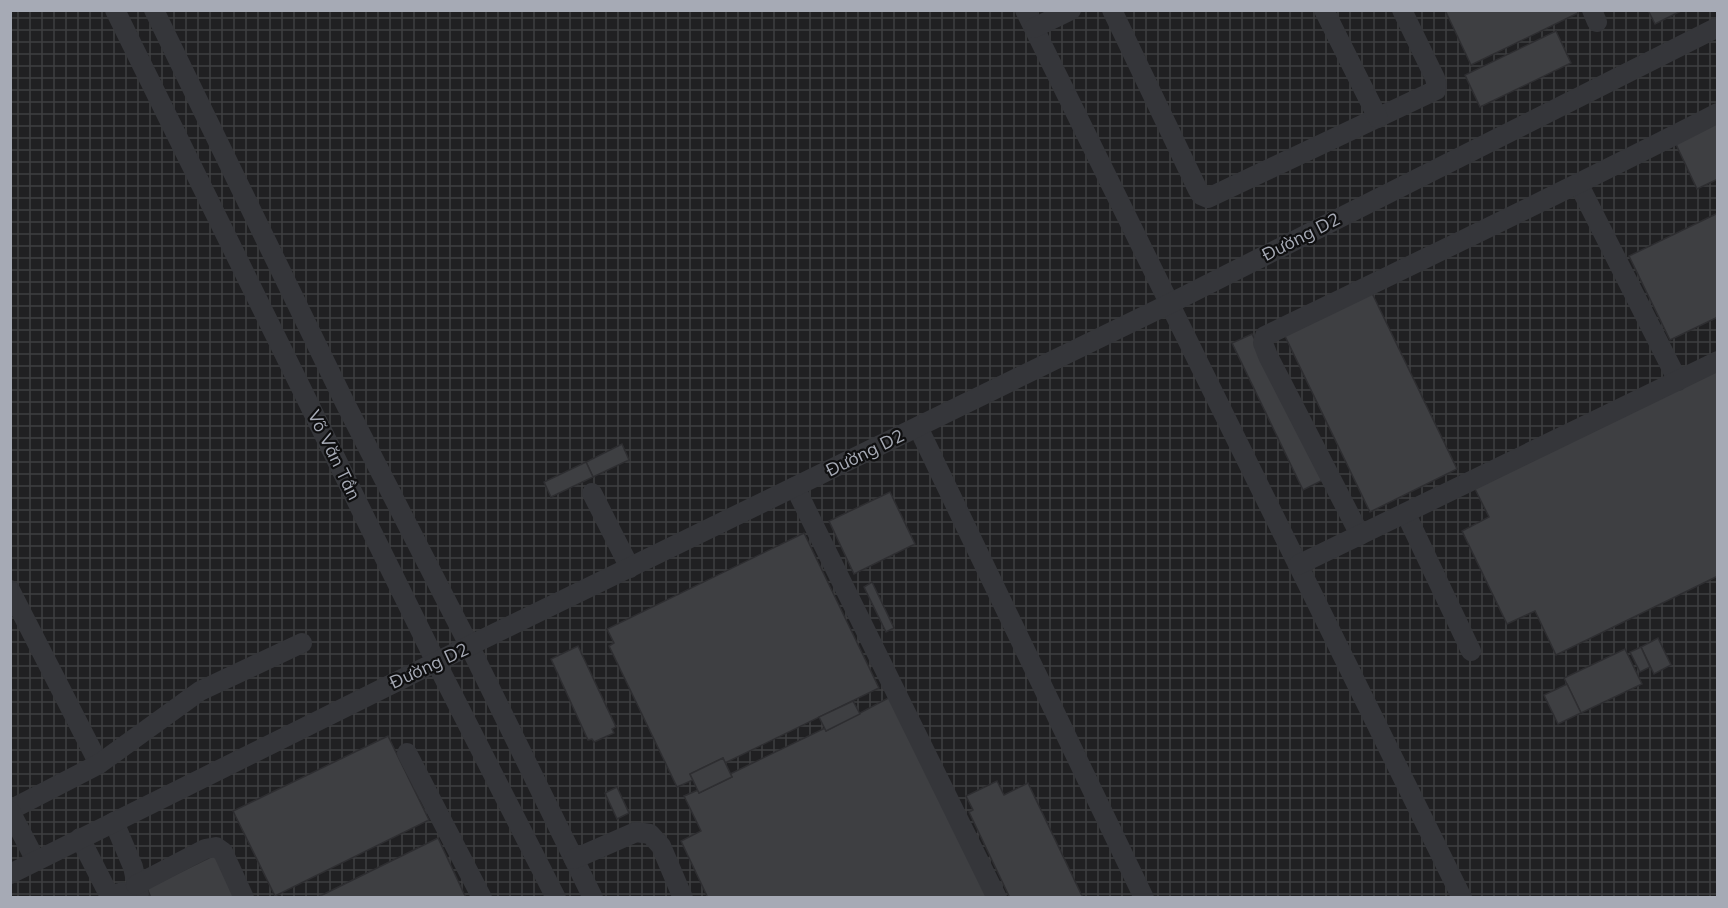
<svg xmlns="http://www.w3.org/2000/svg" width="1728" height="908" font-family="Mulish,sans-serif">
  <defs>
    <pattern id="industrial-grid" width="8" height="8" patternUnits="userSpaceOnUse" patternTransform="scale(1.5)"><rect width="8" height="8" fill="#202022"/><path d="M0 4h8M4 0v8" fill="none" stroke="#3d3e40"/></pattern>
  </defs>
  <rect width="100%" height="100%" fill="#141415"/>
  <rect fill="url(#industrial-grid)" x="11" y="11" width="1706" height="886"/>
  <g fill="#3e3f42" stroke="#2e2e31" stroke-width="1.5">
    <path d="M1445,10H1577L1578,13L1471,65Z"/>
    <path d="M1648,10H1683L1655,24Z"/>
    <path d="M1556,31L1571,63L1480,107L1465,75Z"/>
    <path d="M1718,119V179L1697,189L1674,140Z"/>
    <path d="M1718,213V317L1670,340L1629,256Z"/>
    <path d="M1371,291L1457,469L1370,512L1284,334Z"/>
    <path d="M1252,334L1323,480L1303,490L1232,343Z"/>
    <path d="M1718,366V576L1556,655L1535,611L1507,624L1462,531L1489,517L1473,485Z"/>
    <path d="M622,444L629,460L593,477L586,462Z"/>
    <path d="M586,462L593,477L551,497L544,482Z"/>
    <path d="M890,492L915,544L854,574L829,521Z"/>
    <path d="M804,533L879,688L725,763L723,758L690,774L693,780L677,787L609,646L614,643L607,629Z"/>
    <path d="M872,582L894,628L886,632L864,587Z"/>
    <path d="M1658,638L1671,665L1654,674L1641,647Z"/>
    <path d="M578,646L616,727L612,729L614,733L594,742L592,739L588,740L551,659Z"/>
    <path d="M1641,647L1650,667L1640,672L1630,652Z"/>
    <path d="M1625,649L1642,684L1581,713L1564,678Z"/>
    <path d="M1567,684L1581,713L1558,724L1544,695Z"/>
    <path d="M894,695L991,898H708L681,841L701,831L684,796L698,790L699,793L732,777L730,774L825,728L826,731Z"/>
    <path d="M853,701L860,714L826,731L819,717Z"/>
    <path d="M388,736L429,820L275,896L233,811Z"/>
    <path d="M723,758L732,777L699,793L690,774Z"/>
    <path d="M997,781L1004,795L1028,783L1083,898H1010L969,812L973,810L966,796Z"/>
    <path d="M617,787L629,813L617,819L605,793Z"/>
    <path d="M438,838L466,898H316Z"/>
    <path d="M221,852L243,898H151L147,888Z"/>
  </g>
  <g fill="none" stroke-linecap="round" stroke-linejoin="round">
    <g stroke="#35363a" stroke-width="20">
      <path d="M115,10L436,662L556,898"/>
      <path d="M154,10L345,403L470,647L593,898"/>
      <path d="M1025,10L1462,898"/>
      <path d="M1112,10L1197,188L1201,195L1208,198L1436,90L1437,86L1435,78L1402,10"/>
      <path d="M1324,10L1378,118"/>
      <path d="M1592,10L1597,22"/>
      <path d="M1034,28L1071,10"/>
      <path d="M1579,185L1678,381"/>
      <path d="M918,427L1144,898"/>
      <path d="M795,487L997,898"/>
      <path d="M592,493L630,568"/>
      <path d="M1406,514L1471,651"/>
      <path d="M1360,535L1268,356L1263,343L1265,336C1416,263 1568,190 1718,113"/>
      <path d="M1298,565L1718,361"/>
      <path d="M10,590L99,764"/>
      <path d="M407,753L482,898"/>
      <path d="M10,810L99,764L200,691L302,643"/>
      <path d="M10,811L36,861"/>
      <path d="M114,822L133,867L139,895"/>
      <path d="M80,838L106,889L111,895L124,892L127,898"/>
      <path d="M574,859L636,832L650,834L661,846L683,898"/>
      <path d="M10,874L436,662L1169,304L1718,27"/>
      <path d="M136,885L205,849L216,847L223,852L244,898"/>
    </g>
  </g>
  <g text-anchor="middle" stroke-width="4.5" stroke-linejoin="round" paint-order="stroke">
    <g font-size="18" fill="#a6aab5" stroke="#0f0f10">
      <text transform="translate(1301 237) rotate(-27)" y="6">Đường D2</text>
      <text transform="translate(865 453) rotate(-26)" y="6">Đường D2</text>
      <text transform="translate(334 455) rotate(64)" y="6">Võ Văn Tần</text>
      <text transform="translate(429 666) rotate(-25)" y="6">Đường D2</text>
    </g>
  </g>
  <rect width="1728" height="908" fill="none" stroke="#a6aab5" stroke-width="24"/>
</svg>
